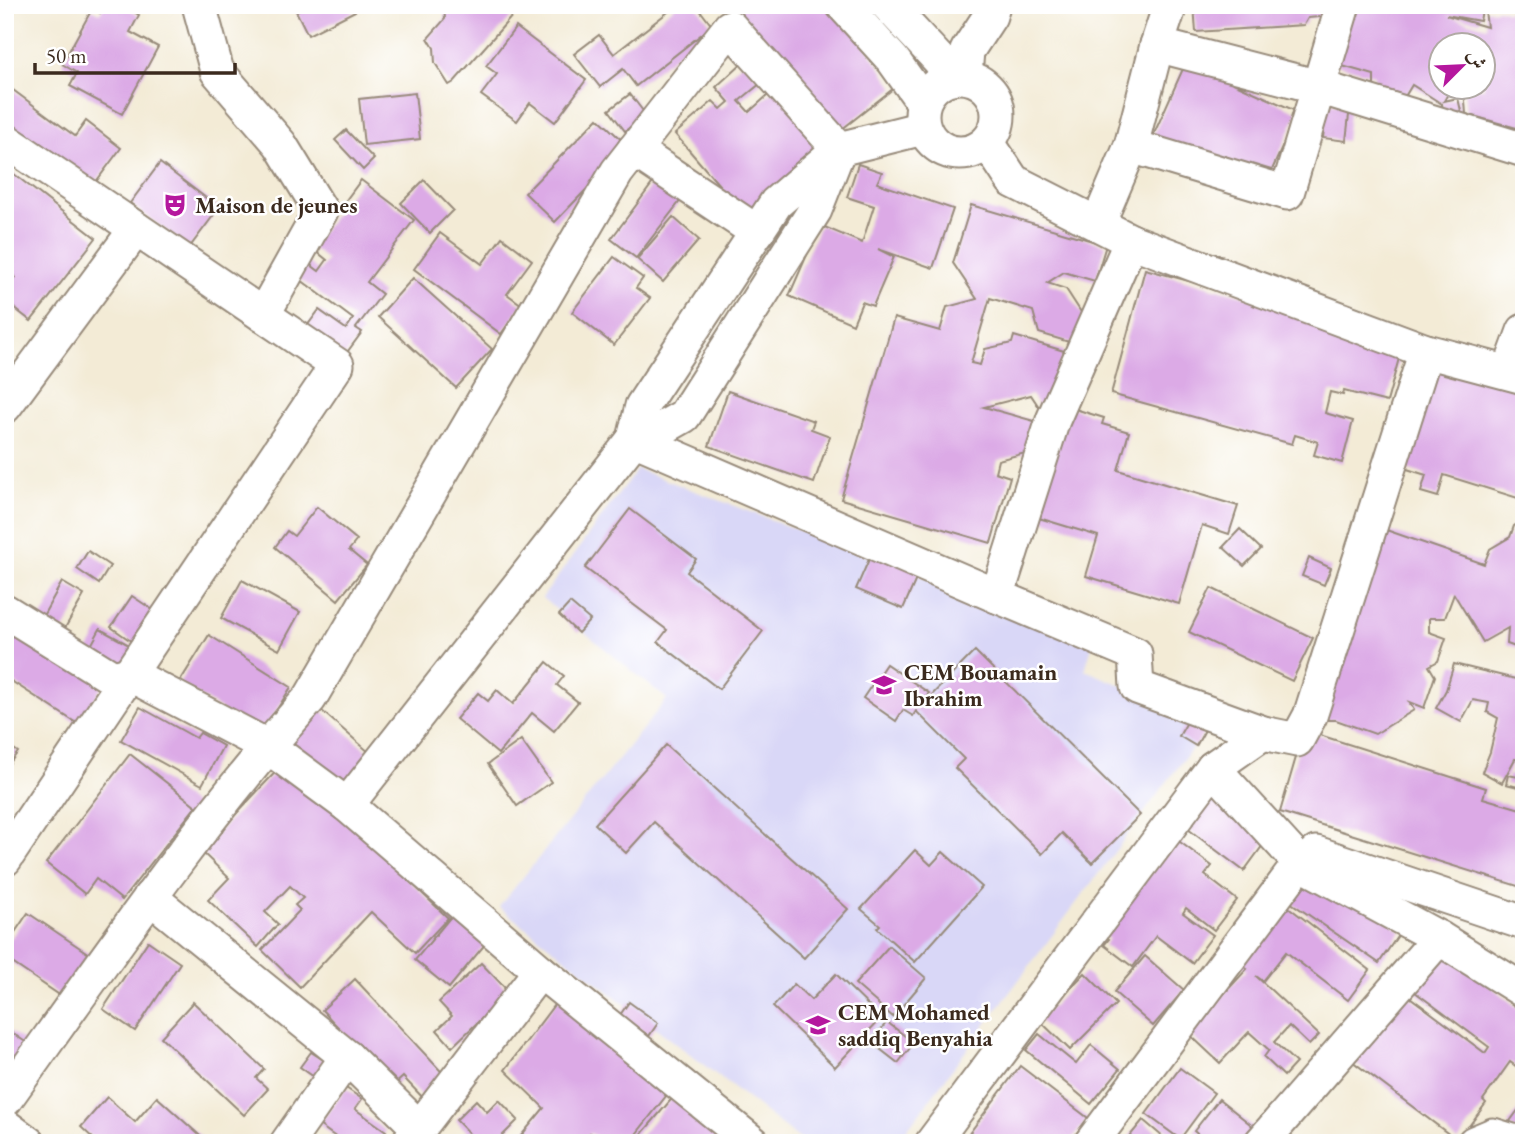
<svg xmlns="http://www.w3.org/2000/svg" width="1529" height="1148" font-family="'EB Garamond',Amiri,serif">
  <rect width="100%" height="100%" fill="#fff"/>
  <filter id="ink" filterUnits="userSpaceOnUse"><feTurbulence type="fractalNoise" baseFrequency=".0143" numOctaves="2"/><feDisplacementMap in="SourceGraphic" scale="14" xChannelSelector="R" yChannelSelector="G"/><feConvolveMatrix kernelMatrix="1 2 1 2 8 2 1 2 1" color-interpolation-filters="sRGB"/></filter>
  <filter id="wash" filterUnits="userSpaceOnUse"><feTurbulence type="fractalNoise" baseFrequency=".00686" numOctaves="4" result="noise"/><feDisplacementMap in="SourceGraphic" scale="28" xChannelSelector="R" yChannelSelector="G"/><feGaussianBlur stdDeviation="1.57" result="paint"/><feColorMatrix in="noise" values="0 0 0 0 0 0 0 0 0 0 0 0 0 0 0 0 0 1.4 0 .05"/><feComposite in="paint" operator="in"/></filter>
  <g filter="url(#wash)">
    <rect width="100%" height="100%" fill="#f3ebd6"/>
    <path fill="#d9d7f7" d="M637,469L1093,642L1085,670L1211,723L897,1143H805L499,907L667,699L542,598Z"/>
    <g id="blocks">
      <g fill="#dcaae6">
        <path d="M104,5H122L139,15L130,32L158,47L122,114L70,86L77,73L62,64L92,9L100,13Z"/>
        <path d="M307,5H352L355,11L308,35L296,11Z"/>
        <path d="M444,5H501L513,15L454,82L449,85L435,63L434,48L428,38L445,19Z"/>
        <path d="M677,5H696L712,26L636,86L623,69L600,87L574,54L599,35L614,54Z"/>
        <path d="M731,5H785L790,11L797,5H838L894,88L832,137Z"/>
        <path d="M1194,5H1483L1480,21L1446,15L1487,27L1485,10L1498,9L1524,16V130L1466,114L1464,88H1484V46H1442V88H1459V90H1450L1444,101L1458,98L1461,111L1444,114L1442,104L1412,85L1401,103L1374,86V75L1321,60L1343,15L1308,18L1304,25L1196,32Z"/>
        <path d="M516,27L586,80L555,122L530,103L517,121L481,95L497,74L486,66Z"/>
        <path d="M743,62L761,83L739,101L749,112L777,87L827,144L745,215L675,134L713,101L721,109L729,102L716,87Z"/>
        <path d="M1186,62L1298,112L1267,181L1148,147Z"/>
        <path d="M5,84L75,136L86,121L121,148L89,191L5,129Z"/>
        <path d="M415,93L420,139L364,145L359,99Z"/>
        <path d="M630,94L646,115L625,131L609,110Z"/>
        <path d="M1327,103L1350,106L1346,141L1323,138Z"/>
        <path d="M598,118L628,146L555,222L525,193Z"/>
        <path d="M346,130L374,159L363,170L335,140Z"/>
        <path d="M160,163L219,208L189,248L130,203Z"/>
        <path d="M858,164L882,172L877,183L953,209L933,268L878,249L894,257L873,306L862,302L853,324L789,296L820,225L862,243L874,206L847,197Z"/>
        <path d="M5,167L96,238L31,321L5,301V289L15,277L5,270Z"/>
        <path d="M361,180L414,220L367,282L382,294L356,328L362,332L342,359L304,330L319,310L346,329L353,319L289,271L300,257L319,271L327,260L311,247Z"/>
        <path d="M424,180L453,210L430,233L401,203Z"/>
        <path d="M655,180L681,200L636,258L611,239Z"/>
        <path d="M971,205L1106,245L1095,281L1064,272L1047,283L1066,289L1086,320L1079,345L1039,333L1033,311L990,298L971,363L980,365L985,349L1012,343L1014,336L1064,351L1045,416L1031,395L984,407L1041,423L1033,451L998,460L995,472L1010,477L991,543L841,499L894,318L940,331L947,307L977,299L953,263Z"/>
        <path d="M673,217L699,240L663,282L637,259Z"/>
        <path d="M440,233L482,264L502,237L532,260L507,294L522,305L501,334L414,269Z"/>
        <path d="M614,257L643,278L636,288L650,298L614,345L572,312Z"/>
        <path d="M1145,269L1404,340L1387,402L1344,391L1343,395L1330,392L1325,413L1353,421L1342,463L1314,455L1318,442L1295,435L1292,444L1111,394Z"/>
        <path d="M413,278L492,349L456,388L378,317Z"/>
        <path d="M1420,359L1524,392V500L1444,475L1438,497L1421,492L1426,475L1388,463Z"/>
        <path d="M728,391L814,421L811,429L830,436L814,483L709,446Z"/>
        <path d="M1062,405L1104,418L1102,424L1129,432L1118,470L1238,506L1229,534L1202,525L1179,604L1086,576L1098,536L1029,515Z"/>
        <path d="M317,507L357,540L349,550L367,565L338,600L275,547L287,531L294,536Z"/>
        <path d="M630,509L696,559L687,572L763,631L719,689L658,642L667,630L585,568Z"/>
        <path d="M1366,523L1484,564L1490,549L1510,537L1514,526L1519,523L1524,525V650L1507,644L1508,628L1483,642L1454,594L1445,618H1429V632L1446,638L1438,661L1429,666L1435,676L1424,708L1409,702L1414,710L1375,734L1336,720H1328L1315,698Z"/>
        <path d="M1240,529L1261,549L1244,566L1223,547Z"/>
        <path d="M873,550L920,570L903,609L856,589Z"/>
        <path d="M88,551L110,566L99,584L77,569Z"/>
        <path d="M1309,558L1331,568L1324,585L1302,576Z"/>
        <path d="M242,580L300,612L279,650L221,618Z"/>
        <path d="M62,582L84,595L61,635L39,623Z"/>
        <path d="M1211,588L1313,638L1292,681L1189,632Z"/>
        <path d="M132,596L162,616L141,648L111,627Z"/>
        <path d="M570,603L590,620L578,633L559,615Z"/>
        <path d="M5,621L103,685L78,724L5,677Z"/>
        <path d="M100,629L140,651L127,673L88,651Z"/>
        <path d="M209,635L291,687L261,735L179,683Z"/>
        <path d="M975,651L1140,815L1092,863L1062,833L1042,854L955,768L964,759L916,711L913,716L903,710L896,721L863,698L886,664L929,693L918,709Z"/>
        <path d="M547,662L564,676L557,685L578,702L554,731L532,713L498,754L456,719L478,693L488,701L497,690L513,704Z"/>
        <path d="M1454,664L1524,681V761L1515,759L1502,783L1482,772L1490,752L1498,718L1487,712L1489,703L1473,700L1461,722L1436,708L1446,690Z"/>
        <path d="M314,704L378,760L349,794L274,729Z"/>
        <path d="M140,707L196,738L200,733L223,746L202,785L121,740Z"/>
        <path d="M1193,712L1210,721L1196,746L1179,736Z"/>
        <path d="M1304,730L1486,788L1483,798L1524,810V823L1520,835L1524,836V888L1280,812Z"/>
        <path d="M521,740L551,782L517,806L488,764Z"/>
        <path d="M5,743L18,752L5,769Z"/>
        <path d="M666,745L848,909L804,958L654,822L626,853L595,824Z"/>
        <path d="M130,754L196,806L122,900L96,879L85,894L46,863Z"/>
        <path d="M285,762L448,918L415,953L371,912L300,987L262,950L300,910L295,905L303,898L290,886L265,912L278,924L258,947L208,900L229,878L201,851Z"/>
        <path d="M1508,775L1524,778L1522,788L1506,784Z"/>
        <path d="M1212,780L1276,827L1244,871L1180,823Z"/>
        <path d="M1176,839L1212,866L1205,875L1237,900L1214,930L1186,908L1183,913L1213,935L1192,963L1156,936L1133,967L1104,945L1109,939L1103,935Z"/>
        <path d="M915,850L931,865L943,852L982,887L915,962L877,928L880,925L861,909Z"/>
        <path d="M1312,857L1401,931L1379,963L1284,898Z"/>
        <path d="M1287,906L1370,970L1348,1000L1286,952L1263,981L1256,976L1319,1035L1309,1045L1289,1026L1274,1042L1296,1063L1284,1076L1264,1057L1269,1050L1249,1032L1220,1063L1188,1033L1247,969L1241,965Z"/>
        <path d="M28,913L92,956L64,998L5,958V947Z"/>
        <path d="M453,914L487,942L449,988L415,960Z"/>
        <path d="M148,941L180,963L135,1031L103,1009Z"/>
        <path d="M1434,941L1524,1013V1072L1510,1062L1483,1100L1486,1103L1458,1141L1348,1058L1399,989L1485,1053L1489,1047L1403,983Z"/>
        <path d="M889,946L926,978L893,1017L855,984Z"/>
        <path d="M1145,956L1184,990L1153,1026L1114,992Z"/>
        <path d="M481,963L509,992L452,1047L437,1030L452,1016L439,1002Z"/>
        <path d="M1085,973L1116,1004L1070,1050L1039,1020Z"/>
        <path d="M836,974L881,1018L835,1067L773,1007L794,984L811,1000Z"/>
        <path d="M355,979L451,1082L428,1103L403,1077L393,1086L322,1010Z"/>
        <path d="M560,997L666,1096L629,1143H610L590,1133L581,1143H515L544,1108L505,1070Z"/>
        <path d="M193,1002L264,1069L256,1078L268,1089L244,1115L161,1037Z"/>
        <path d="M629,1002L658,1023L649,1036L620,1015Z"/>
        <path d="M887,1022L914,1043L898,1063L871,1042Z"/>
        <path d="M5,1028L40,1052L5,1081Z"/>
        <path d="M1039,1034L1076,1064L1091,1045L1120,1069L1091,1104L1026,1050Z"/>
        <path d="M311,1052L325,1061L314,1077L300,1067Z"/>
        <path d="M1020,1066L1088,1118L1073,1138L1078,1141L962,1143Z"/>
        <path d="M1180,1068L1214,1093L1180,1139L1146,1114Z"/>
        <path d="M346,1088L362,1099L355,1109L386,1131L377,1143H344L319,1125Z"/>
        <path d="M675,1095L730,1143H634Z"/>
        <path d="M107,1097L135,1122L157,1097L208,1143H98L81,1127Z"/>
        <path d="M1219,1099L1255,1128L1243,1143H1208L1194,1131Z"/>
        <path d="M476,1100L487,1112L499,1100L518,1120L495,1143H478L456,1120Z"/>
        <path d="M1524,1102V1136L1508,1124Z"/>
        <path d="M1143,1120L1170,1143H1124Z"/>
      </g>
    </g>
  </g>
  <g filter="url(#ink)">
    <use href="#blocks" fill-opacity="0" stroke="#978a7a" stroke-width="2"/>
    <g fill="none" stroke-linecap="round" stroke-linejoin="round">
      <g stroke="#978a7a" stroke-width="37">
        <g id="minor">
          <path d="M199,5L217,71L280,144L321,211L263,315"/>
          <path d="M843,5L893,60L923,102"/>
          <path d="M888,5L955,77"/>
          <path d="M1157,45L1319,87L1524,150"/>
          <path d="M965,75L967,51L990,16L993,5"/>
          <circle cx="960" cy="115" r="38"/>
          <path d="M5,140L337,365L5,859"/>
          <path d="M988,143L1013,181L1131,241L1426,351L1524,377"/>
          <path d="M1131,146L1287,193L1343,5"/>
          <path d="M634,150L757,232"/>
          <path d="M1098,224L1131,146L1157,45L1170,5"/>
          <path d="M1509,372L1524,331"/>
          <path d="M5,406L136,229"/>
          <path d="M634,439L642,406L776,203L839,149L815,210L684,416L640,441"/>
          <path d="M5,611L113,678L129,674L267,746L347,805L540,971L753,1143"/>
          <path d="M1263,733L1297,740L1310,716L1426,351"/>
          <path d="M1213,768L1300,863L1439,938L1524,991"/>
          <path d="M347,805L634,439L997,596L1053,420L1131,241"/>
          <path d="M1316,853L1524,923"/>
          <path d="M150,897L347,1057L419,1128"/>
          <path d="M5,1100C103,963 198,824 310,698L617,172L730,27L839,149L923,128"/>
          <path d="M5,1126L28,1143"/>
          <path d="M287,1143L347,1057"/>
          <path d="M408,1143L540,971"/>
          <path d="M932,1143L1213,768L1263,733L1137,687L1135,654L997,596"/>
          <path d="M1091,1143L1300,863"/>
          <path d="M1261,1143L1439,938"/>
          <path d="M1474,1143L1493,1135L1519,1143"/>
        </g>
      </g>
      <use href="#minor" stroke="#fff" stroke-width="33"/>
    </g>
  </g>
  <defs>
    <g id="theatre-bare" transform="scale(1.89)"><path d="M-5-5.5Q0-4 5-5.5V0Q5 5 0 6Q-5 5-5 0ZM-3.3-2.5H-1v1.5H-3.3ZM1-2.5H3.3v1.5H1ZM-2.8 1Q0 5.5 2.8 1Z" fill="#b5179e" stroke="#fff" stroke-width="2.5" paint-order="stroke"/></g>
    <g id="school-bare" transform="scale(1.89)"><path d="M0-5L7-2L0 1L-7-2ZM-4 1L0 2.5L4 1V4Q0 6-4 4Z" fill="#b5179e" stroke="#fff" stroke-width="2.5" paint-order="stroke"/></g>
  </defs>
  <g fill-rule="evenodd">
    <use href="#theatre-bare" x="175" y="205"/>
    <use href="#school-bare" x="884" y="685"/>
    <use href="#school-bare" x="818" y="1025"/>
  </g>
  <g text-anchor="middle" stroke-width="5" stroke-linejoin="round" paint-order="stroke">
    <g font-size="23" font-weight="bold" fill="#3b2a1e" stroke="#fff" text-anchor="start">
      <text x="195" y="213">Maison de jeunes</text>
      <text x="904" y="680">CEM Bouamain<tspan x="904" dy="26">Ibrahim</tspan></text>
      <text x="838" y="1020">CEM Mohamed<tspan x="838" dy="26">saddiq Benyahia</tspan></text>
    </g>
  </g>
  <rect width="1529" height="1148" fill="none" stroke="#fff" stroke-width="28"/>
  <g transform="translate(1462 66) rotate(66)"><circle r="33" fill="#ffffff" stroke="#b1aaa5" stroke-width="2"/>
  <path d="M0-5L12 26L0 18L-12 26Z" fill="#b5179e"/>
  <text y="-10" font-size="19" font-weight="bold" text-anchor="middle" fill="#3b2a1e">ش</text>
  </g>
  <path d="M35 63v10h200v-10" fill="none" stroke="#3b2a1e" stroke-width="3.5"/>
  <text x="46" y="63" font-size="21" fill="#3b2a1e" stroke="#ffffff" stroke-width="5" paint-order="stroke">50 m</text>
</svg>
